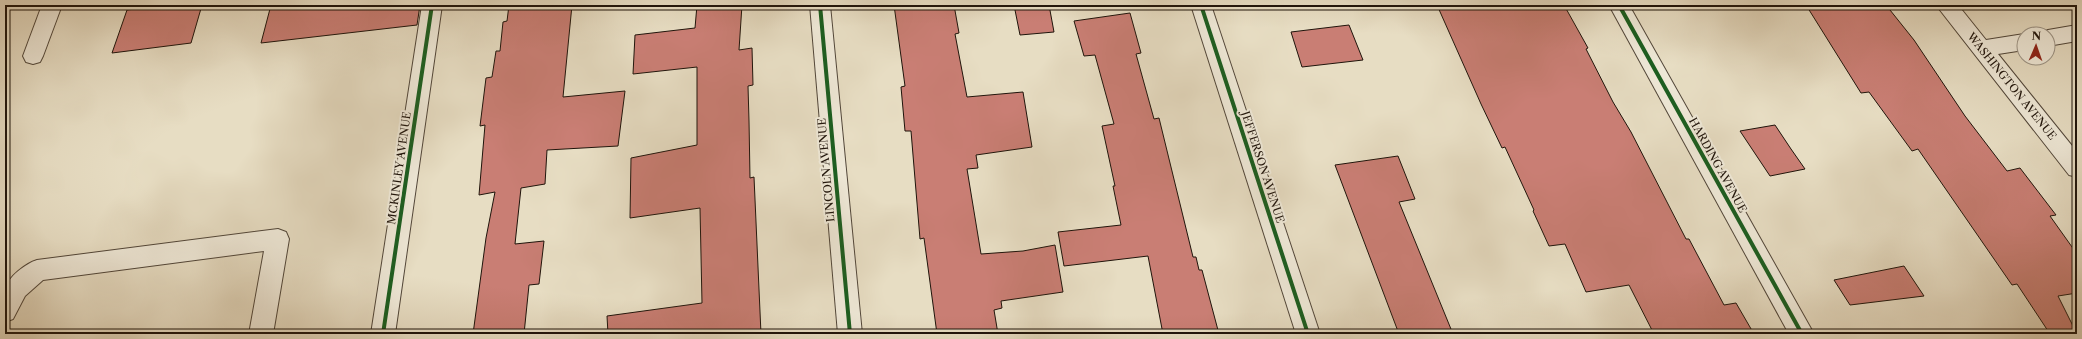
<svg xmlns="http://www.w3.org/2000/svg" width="2082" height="339" font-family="'Libre Caslon Text',serif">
  <rect width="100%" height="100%" fill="#e7ddc3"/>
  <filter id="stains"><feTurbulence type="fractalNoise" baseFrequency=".005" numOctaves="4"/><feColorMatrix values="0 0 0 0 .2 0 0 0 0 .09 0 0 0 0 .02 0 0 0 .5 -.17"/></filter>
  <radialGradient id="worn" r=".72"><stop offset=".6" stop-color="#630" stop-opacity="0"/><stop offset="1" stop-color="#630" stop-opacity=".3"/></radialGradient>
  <g fill="#c97e74" stroke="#1f140b">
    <path d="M166,5H202L191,43L112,53L127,10Z"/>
    <path d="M271,5H420L417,25L261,43Z"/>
    <path d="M509,5H572L563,97L625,91L618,146L547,150L545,184L521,188L515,244L544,241L539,284L529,285L524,334H473L486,238L495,192L479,195L485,125L480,126L486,78L492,77L496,51H500L503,22L507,21Z"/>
    <path d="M697,5H742L739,50L752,48L753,85L748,86L749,121L750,178L754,177L761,334H608L607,316L702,303L700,208L630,218L631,158L697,145V67L633,74L635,35L695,28Z"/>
    <path d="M894,5H954L959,33L955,34L967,97L1023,92L1032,147L976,155L978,168L967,169L981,254L1023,251L1055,245L1063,292L1001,301L1002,308L994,310L998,334H937L924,238L920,239L911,131H905L901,87L905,86Z"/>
    <path d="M1014,5H1049L1054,32L1020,35Z"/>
    <path d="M1437,5H1564L1588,48L1586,49L1613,102L1631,132L1686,239H1689L1724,305L1736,303L1754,334H1654L1629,285L1586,292L1565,244L1549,246L1533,211L1534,210L1505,147L1502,148L1481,104Z"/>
    <path d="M1806,5H1886L1914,40L1965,116L2007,171L2020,168L2056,215L2050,216L2077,254V293L2058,296L2077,334H2050L2017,284L2012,285L1918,149L1912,151L1869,92L1861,93Z"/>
    <path d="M1130,13L1141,53L1136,54L1154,119L1159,118L1193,257H1196L1199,270H1202L1219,334H1163L1148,256L1064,266L1058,232L1121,225L1113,186H1115L1102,126L1114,124L1095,55L1084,56L1074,21Z"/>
    <path d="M1349,25L1363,60L1302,67L1291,32Z"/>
    <path d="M1775,125L1791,149L1805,169L1770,176L1740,131Z"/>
    <path d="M1398,156L1415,199L1399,202L1453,334H1399L1335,165Z"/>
    <path d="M1904,266L1924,296L1850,305L1834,280Z"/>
  </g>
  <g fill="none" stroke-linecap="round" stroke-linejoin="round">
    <g stroke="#514639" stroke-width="2">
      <g id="minor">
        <path d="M42,5H62L43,56L40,62L33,64L26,62L23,56Z"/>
        <path d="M422,5H442L395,334H371Z"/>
        <path d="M810,5H830L862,334H838Z"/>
        <path d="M1191,5H1211L1320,334H1296Z"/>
        <path d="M1609,5H1629L1814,334H1789Z"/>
        <path d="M1936,5H1958L1986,40L2024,34V50L1998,54L2077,152V177L2069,175Z"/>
        <path d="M2077,25V41L2048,46V34H2040L2048,30Z"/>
        <path d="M278,229L286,232L289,239L273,334H249L264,251L43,280L25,296L13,319L5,322C5,311 3,300 5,290C7,277 27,263 37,260Z"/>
      </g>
    </g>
    <use href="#minor" fill="#efe9d8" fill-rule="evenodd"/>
    <g stroke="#efe9d8" stroke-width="6">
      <g id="cycleway">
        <path d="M820,5L850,334"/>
        <path d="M1201,5L1308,334"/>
        <path d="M1619,5L1802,334"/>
        <path d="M383,334L432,5"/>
      </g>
    </g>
    <use href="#cycleway" stroke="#1b5e20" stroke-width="4"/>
  </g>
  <g text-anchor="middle" stroke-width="4" stroke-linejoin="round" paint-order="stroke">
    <g font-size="11" fill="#1f140b" stroke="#efe9d8">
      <text transform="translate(2012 86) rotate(51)" y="4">WASHINGTON AVENUE</text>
      <text transform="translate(1718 165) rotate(61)" y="4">HARDING AVENUE</text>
      <text transform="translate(1263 167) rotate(72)" y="4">JEFFERSON AVENUE</text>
      <text transform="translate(399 168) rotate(-82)" y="4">MCKINLEY AVENUE</text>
      <text transform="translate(826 170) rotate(-95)" y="4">LINCOLN AVENUE</text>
    </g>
  </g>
  <rect width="2082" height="339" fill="none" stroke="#e7ddc3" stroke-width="20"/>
  <rect x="6" y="6" width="2070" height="327" fill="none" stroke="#1f140b" stroke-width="2"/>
  <rect x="10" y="10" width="2062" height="319" fill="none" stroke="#1f140b"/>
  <g transform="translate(2036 46) rotate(2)"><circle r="19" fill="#efe9d8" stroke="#9c9486"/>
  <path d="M0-3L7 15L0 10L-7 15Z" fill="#8f2418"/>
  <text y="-6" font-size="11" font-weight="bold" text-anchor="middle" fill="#1f140b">N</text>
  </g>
  <rect width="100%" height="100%" filter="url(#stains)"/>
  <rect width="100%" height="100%" fill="url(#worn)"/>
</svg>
